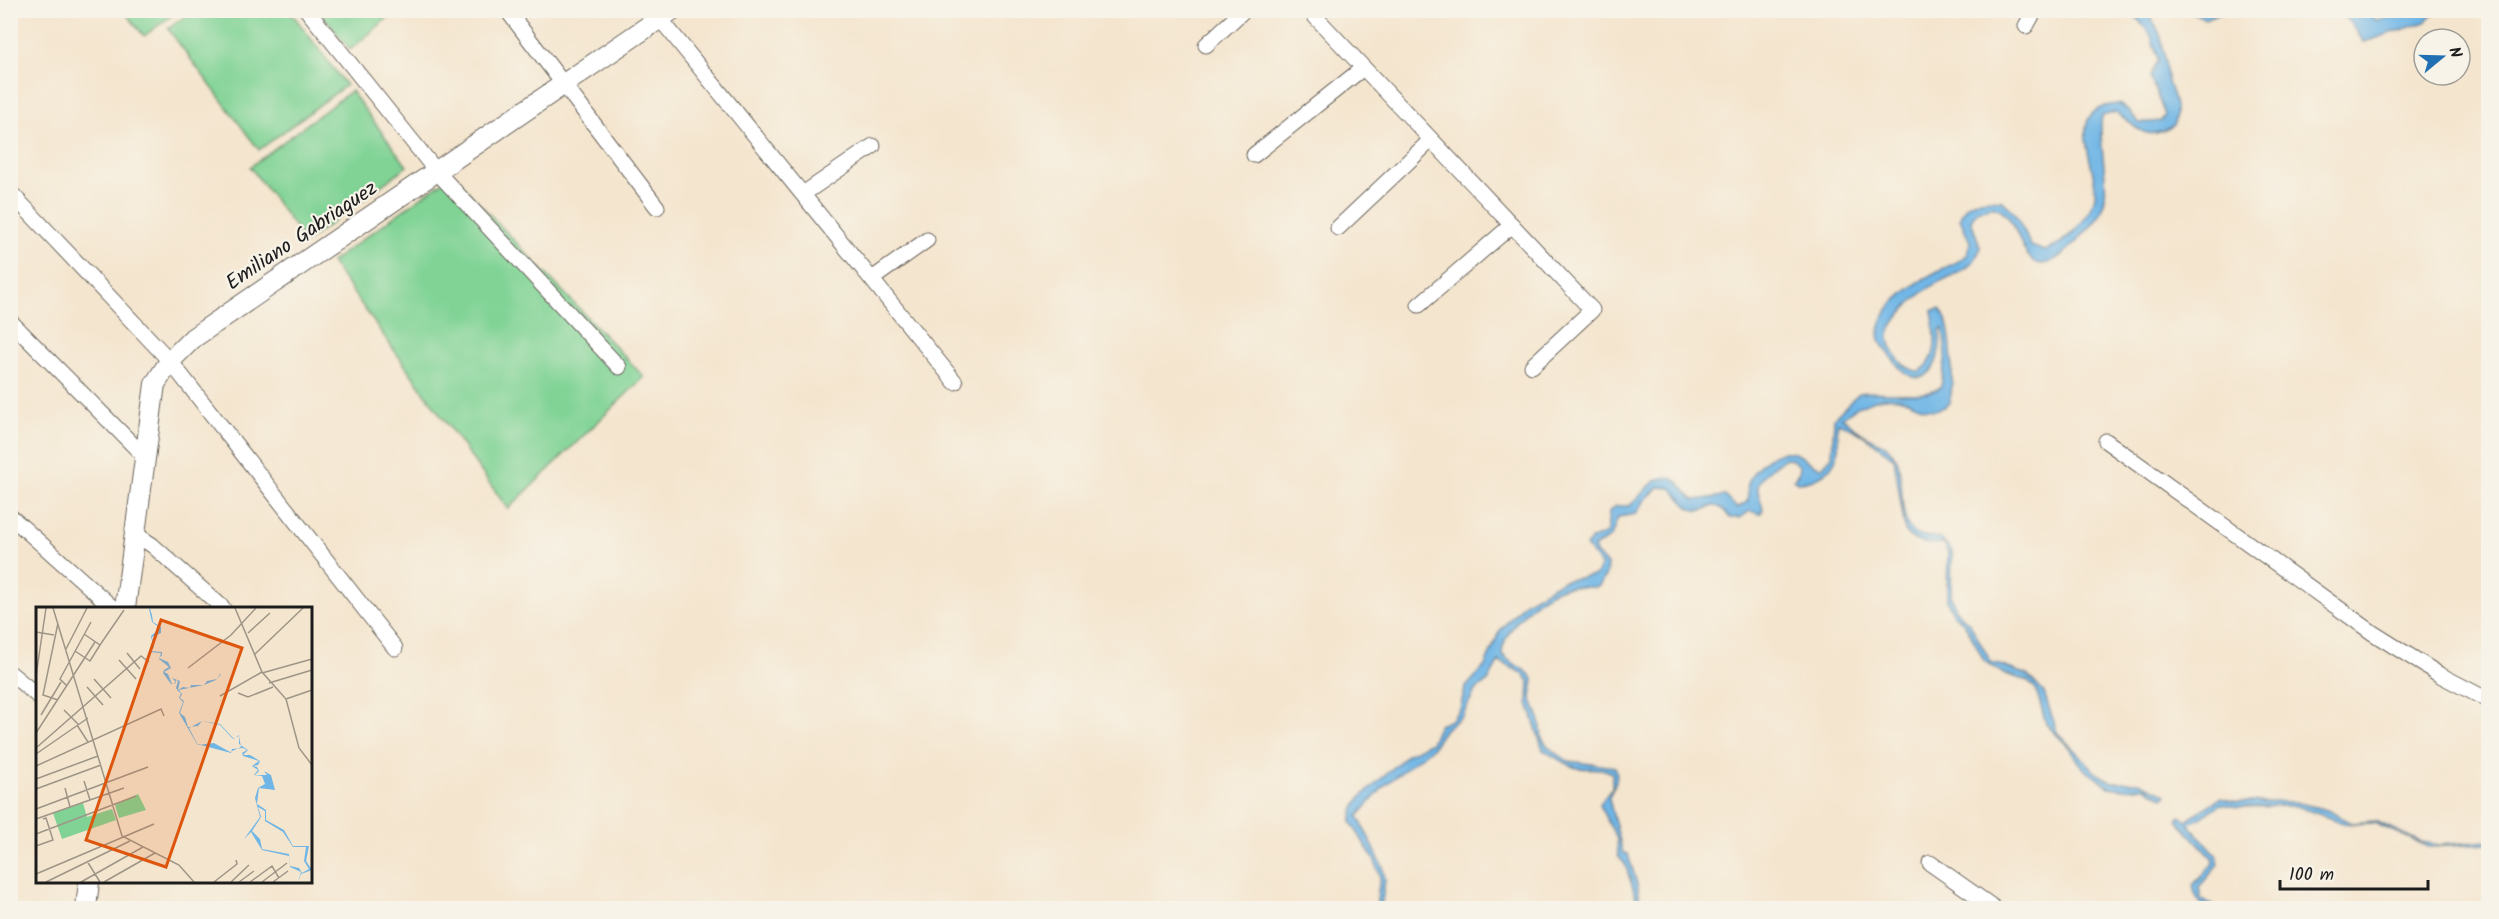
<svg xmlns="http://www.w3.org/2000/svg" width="2499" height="919" font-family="Kalam,sans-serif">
  <rect width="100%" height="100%" fill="#f7f3e8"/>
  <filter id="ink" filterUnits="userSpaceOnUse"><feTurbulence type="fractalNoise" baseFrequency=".0167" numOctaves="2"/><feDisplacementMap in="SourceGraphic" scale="12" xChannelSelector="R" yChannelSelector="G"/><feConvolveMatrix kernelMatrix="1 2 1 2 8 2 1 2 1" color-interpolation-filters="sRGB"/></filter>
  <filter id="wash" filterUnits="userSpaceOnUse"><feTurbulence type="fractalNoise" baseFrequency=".008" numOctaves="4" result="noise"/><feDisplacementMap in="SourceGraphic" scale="24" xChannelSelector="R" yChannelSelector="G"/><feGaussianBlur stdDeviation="1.35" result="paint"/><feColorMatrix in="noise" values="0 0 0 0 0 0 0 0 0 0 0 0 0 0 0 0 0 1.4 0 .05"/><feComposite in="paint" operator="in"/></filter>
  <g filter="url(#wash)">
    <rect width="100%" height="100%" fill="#f4e5ce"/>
    <g fill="#80d395" stroke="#4e7858" stroke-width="1.5">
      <path d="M397,10L350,50L319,11V10Z"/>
      <path d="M124,11H178L144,36Z"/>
      <path d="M192,11H290L346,85L259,150L168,29Z"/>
      <path d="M351,91L407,166L306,242L250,167Z"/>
      <path d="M452,175L644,377L508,509L331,262Z"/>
    </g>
    <g fill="#6fb6e6" stroke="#466981" stroke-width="1.5">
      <path d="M2131,11H2144C2163,29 2163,45 2166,70C2168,93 2179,98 2174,125C2144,144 2139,128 2116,112L2102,116C2096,145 2116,196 2097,219C2011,323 2032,215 1994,207C1989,206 1982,209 1977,211L1971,220L1980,247C1975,272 1950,274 1932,286C1918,295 1887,322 1889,339C1889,343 1892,348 1894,352C1899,363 1907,368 1918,372C1941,361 1935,332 1932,310L1940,309C1954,324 1953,382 1950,403C1931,419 1918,402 1898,398C1880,395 1855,406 1842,418C1850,422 1853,428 1860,432C1874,442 1889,442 1897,460C1905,479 1897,524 1916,535L1940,538L1952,551L1951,595L1955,609L1970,624L1991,662L2027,675L2036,684L2044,693L2057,732L2098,774L2112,782H2139L2166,794L2163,798L2145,787L2124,789L2109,787L2084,769L2068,746L2046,724L2036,689L2026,680L2004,674L1984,661L1970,633L1962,621L1953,614L1947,601L1948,553L1943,543C1928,545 1913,544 1905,531L1894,458C1878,446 1856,428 1838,423C1836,431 1839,439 1838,448C1837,470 1818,481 1797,482L1794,479L1799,472L1800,466L1791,459L1786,458C1776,463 1756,478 1758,491C1759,497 1762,503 1763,510L1760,514L1750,511L1740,518H1730C1711,493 1711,516 1692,509C1684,505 1678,494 1671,488L1659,487L1645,500L1636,514L1618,517L1611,537L1594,547L1596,553L1607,565L1606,574L1599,586C1586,590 1573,584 1562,588C1538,595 1503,629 1502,654C1511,666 1528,667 1534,681L1531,697L1540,721L1542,738L1548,747L1568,761L1615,767C1620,781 1613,785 1609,798C1609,801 1621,844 1623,853L1628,854C1631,868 1644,896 1638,908H1635L1636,897L1625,864L1618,856L1617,839L1599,805L1612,788V773C1599,765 1588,771 1574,767C1562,763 1553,755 1543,750L1528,703L1529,681L1522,673L1499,661L1488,681L1475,691L1462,716L1445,729L1432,748L1385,785L1358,816L1383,867L1385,881L1381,908H1376L1380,876L1375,861L1351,822L1354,808L1360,798L1408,754L1431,742L1439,725L1451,720L1460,709L1465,688L1485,666L1499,632L1525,602L1562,581L1596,575L1601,565L1586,546L1592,539L1607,533L1609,512L1616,506H1629C1641,498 1657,468 1675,480C1684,485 1686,496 1695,500L1725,496L1737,508L1747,502C1750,495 1746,490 1748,483C1755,465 1778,445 1797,454C1806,458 1812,467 1822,467L1832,456L1834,418L1859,393C1877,389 1930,401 1941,386L1946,355L1943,328L1940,330C1943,371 1919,400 1890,355C1887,351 1881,345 1880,340C1873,310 1915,283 1936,272C1947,266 1958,264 1968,254L1970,242L1960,219C1963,199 1985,198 2002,200L2015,213L2031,246L2045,251C2065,244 2093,216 2095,194C2098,164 2060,107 2119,104L2130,112L2139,123L2161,121L2165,115L2150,77L2158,60L2151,35Z"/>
      <path d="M2190,11H2226L2205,19Z"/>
      <path d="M2341,11H2362L2376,20L2402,14L2410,15L2414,11H2437L2425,22L2364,42Z"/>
      <path d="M2220,798L2237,802H2295L2327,810L2352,823L2375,821L2421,842L2440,845L2488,841V844L2429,847L2374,823L2346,824L2296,806L2238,807L2221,804L2199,819L2188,823L2217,856L2219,864L2199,887L2201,899L2216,908C2201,909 2195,899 2193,885L2212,865L2213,859L2177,820L2180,816L2186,820Z"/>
    </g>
  </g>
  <g filter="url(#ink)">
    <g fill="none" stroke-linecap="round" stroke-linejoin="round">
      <g stroke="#68625a" stroke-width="17">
        <g id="minor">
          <path d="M307,10L437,172L619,367"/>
          <path d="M507,10L657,207"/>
          <path d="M653,10L955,382"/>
          <path d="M1309,10L1592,310L1532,366"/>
          <path d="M2026,26L2035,10"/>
          <path d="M1206,45L1244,10"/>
          <path d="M1254,155L1363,68"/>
          <path d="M10,192L170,361L395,648"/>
          <path d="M803,194L873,146"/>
          <path d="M1338,228L1431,140"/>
          <path d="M872,279L927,240"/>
          <path d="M1419,305L1512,225"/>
          <path d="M10,321L146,458"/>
          <path d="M2106,441L2373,633L2440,675L2488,700"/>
          <path d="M10,516L113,608"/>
          <path d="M135,534L152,545L223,608"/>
          <path d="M10,673L38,696"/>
          <path d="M1930,863L1994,908"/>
        </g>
      </g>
      <g stroke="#68625a" stroke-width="22">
        <g id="major">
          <path d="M125,608L155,384L170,361L193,338L672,10"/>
          <path d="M86,908L89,882"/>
        </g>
      </g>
      <use href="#minor" stroke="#fff" stroke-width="15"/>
      <use href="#major" stroke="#fff" stroke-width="20"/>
    </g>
  </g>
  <g text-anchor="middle" stroke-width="4.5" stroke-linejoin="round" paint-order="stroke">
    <g font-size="21" fill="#1c1c1c" stroke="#f7f3e8">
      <text transform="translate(301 235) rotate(-34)" y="7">Emiliano Gabriaguez</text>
    </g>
  </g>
  <g transform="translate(36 607)">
    <rect width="276" height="276" fill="#f4e5ce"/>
    <path d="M102,187L110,203L83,211L79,198ZM47,196L51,210L76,202L80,213L26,232L17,206Z" fill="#80d395"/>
    <path d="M118,1L114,2L116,8L117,15L125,20V26L116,30L118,40L114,44L126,45V48L123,51L132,55L135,61L128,65L132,67L136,77L140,75L136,71L144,74L142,83L147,80L154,81L155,78H168L171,74L181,72L184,67H185L182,71L180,73L168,78L143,83L146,87L144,91L148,94L144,106L149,110L152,120L162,119L166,114L184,117L198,132L203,128V137L212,143L207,148H214L224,154L222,158L217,159L221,160L223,164L219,168H231L228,164L235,168L239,183L223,181L221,197L230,203V213L248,223L257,239H273L270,254L276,263L265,267L262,275L265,265L254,260L253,249L226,243L215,225L208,232L224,210L219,191L222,181L229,177L226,169L218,168L222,163L216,159L223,154L207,149L206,146L211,143L207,141L196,142L195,146L161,137L143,106L147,95L143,91L145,86L142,84L140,81L142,74L140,73V76L135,77L127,66L128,63L133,60L123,52L125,46L113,45L117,39L115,29L124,21L116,15L113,2ZM166,114L184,118L197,132L203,129L205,140L194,145L178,136L162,138L153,121ZM222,200L229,204V214L247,225L257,240H270L268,254L273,262L266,266L263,261L254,259L253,247L226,242L224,232L216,224L225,210Z" fill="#6fb6e6" fill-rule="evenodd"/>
    <path fill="none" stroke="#9e9587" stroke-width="1.5" d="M17,1L86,229L143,258L158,275M199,1L226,65L250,92L263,141L276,158M0,25L18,28M212,26L234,6M48,27L64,38L88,3M30,42L51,1M39,44L54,54L64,38M91,46L104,62M219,47L267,1M83,53L100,72M152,61L195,28L220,1M226,66L276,52M0,69L10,1M58,72L75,91M233,76L276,63M31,79L24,72L55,15M51,80L67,98M202,86L212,90L237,80M184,89L226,65M250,92L276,83M22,93L7,88L22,16M28,103L42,117M5,108L25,75M41,118L52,135M0,126L59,35M0,141L105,49L113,55M0,147L52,111M0,159L125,102L128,109M0,172L62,149M48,174L54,193M29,181L34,200M0,182L65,158M0,202L112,160M0,212L88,181M0,227L100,189M0,239L17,233L10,211L7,212M51,254L64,275M0,267L118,217M10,275L94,234M45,275L107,240M68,275L119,246M178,275L201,257L200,253M195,275L213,258M203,275L218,264M214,275L236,259L243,271M226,275L251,256M237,275L252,264"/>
    <path fill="#de560d" fill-opacity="0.15" stroke="#de560d" stroke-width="3" d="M125,13L206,41L130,260L50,233Z"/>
    <rect width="276" height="276" fill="none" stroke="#1c1c1c" stroke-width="3"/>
  </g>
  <rect width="2499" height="919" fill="none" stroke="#f7f3e8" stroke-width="36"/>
  <g transform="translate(2442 57) rotate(71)"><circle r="28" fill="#f7f3e8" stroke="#9f9d96" stroke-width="1.5"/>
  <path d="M0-4.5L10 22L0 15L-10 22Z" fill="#1f6fb2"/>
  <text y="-9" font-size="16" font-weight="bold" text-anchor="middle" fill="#1c1c1c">N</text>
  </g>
  <path d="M2280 880v9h148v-9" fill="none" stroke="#1c1c1c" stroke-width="3"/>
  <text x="2289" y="880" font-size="18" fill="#1c1c1c" stroke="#f7f3e8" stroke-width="4.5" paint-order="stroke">100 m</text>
</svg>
